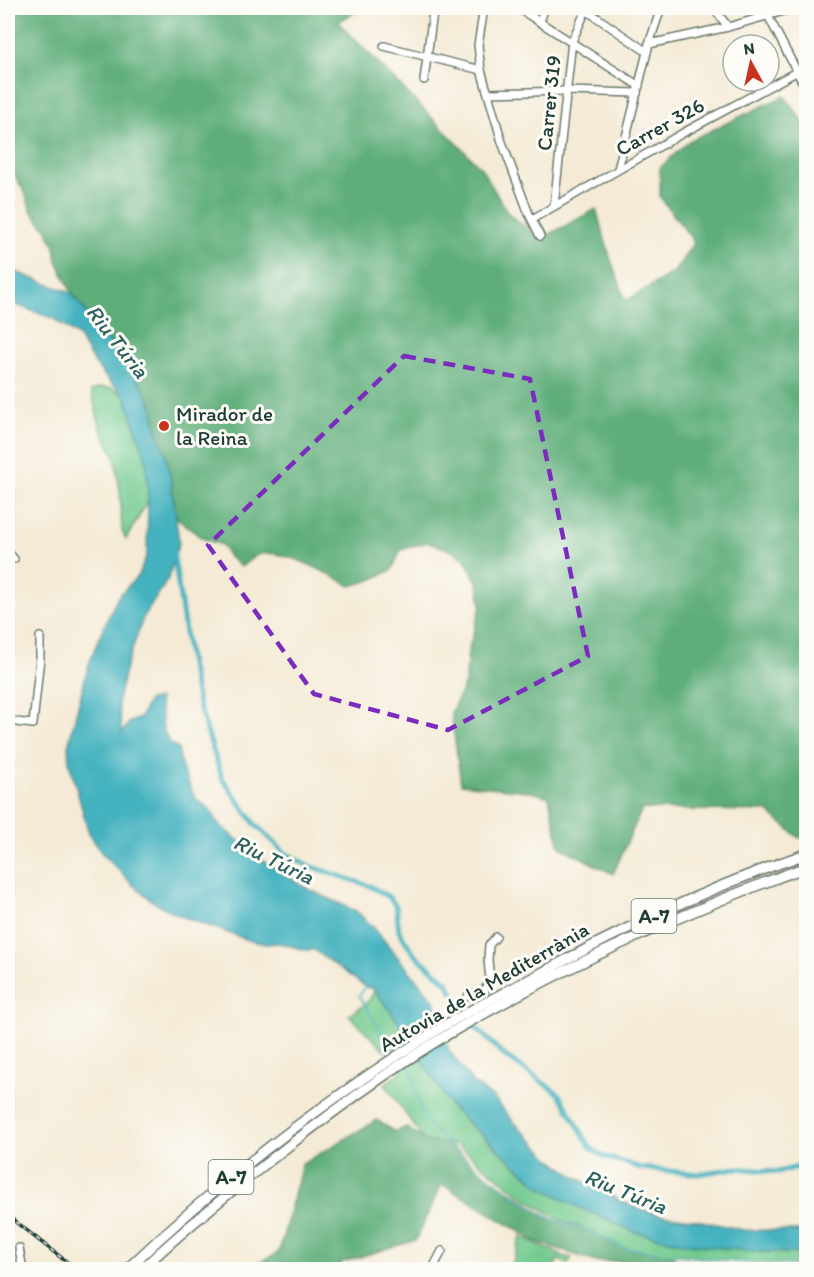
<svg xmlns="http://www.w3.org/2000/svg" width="814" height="1277" font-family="Itim,sans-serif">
  <rect width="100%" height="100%" fill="#fdfcf7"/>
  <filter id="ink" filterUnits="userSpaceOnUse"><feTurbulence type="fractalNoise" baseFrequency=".0167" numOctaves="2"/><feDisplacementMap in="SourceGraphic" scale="12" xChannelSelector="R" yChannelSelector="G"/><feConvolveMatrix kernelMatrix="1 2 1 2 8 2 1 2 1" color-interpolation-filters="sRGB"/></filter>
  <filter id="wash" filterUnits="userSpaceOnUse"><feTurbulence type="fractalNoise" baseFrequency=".008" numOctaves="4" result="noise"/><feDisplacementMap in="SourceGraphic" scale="24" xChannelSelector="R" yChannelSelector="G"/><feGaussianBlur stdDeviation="1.35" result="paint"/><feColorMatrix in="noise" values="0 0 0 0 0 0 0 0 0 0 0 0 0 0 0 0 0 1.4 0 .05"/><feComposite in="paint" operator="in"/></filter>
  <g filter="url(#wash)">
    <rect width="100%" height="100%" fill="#f4ead5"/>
    <g fill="#73ca8f" stroke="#498462" stroke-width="1.5">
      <path d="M100,388H111L129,397L144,438L152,497L148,501L126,539L122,530L120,492L115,457L101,430L91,391Z"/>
      <path d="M374,989L399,1023L451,1107L539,1186L635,1232L682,1243L748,1251L806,1254V1266L736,1262L624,1248L593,1232L562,1221L524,1198L456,1144L425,1142L385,1084L402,1071L394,1054L385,1051L349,1015C359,1009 372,1002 374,989Z"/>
      <path d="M521,1236L563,1256L572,1258L567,1265V1263L557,1260L555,1269L511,1270Z"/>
    </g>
    <g fill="#5eae7a" stroke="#3e7657" stroke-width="1.5">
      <path d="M8,8H362L338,22L481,168L508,213L532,232L548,235L596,209L611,260L626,301L674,272L694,242L660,197V168L689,141L784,96L806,125V836L799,838L767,811L642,809L613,874L560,847L549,797L528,791L461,784L451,713L465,683L468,652L481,605L478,584L464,558L448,549L427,542L401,550L392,570L371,580L351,586C330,575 285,549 261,554C254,555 246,563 241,567L229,557L222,545L202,538L176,517L171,479L165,451L158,435L153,407L143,387L119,356L99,324L86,312L72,293L57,261L55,247L46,229L31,211L25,193L14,174L8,169Z"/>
      <path d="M377,1120L395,1132L406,1127L425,1141L448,1143L486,1175L546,1216L566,1225H577L593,1232L624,1248L671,1254L677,1261L658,1263L657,1265L635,1264L624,1261L596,1262L535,1241L442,1184L416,1240L340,1263L342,1269H258L257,1264L278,1253L280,1248L302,1164Z"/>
    </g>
    <path fill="#44b2bf" stroke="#32787a" stroke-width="1.5" d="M8,269L72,293L86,312L99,324L119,356L143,387L153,407L158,435L165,451L171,480L179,542L168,579L143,618L125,670L118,701L122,733L129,722L140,718L149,700L159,699L163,729L169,742L178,749L182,768L195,798L211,810L218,823L260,859L308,889L356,911L374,928L435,1002L449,1050L472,1082L493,1097L512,1120L553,1161L576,1177L602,1191L632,1206L661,1215L692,1219L744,1230L806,1231V1254L748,1251L682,1243L635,1232L580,1208L539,1186L451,1107L399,1023L374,989L366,987L314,950H305L279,943L266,944L251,941L181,916L155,903L134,886L101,852L89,834L69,762L68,746L87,670L96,645L117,598L138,576L147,555L148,497L146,460L125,396L108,380L93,361L79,337L52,318L8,302Z"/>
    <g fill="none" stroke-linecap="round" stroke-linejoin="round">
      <g stroke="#44b2bf" stroke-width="1.5">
        <path d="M365,986L359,996L382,1032L398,1051"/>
        <path d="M408,1065L412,1071L421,1111L430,1125L460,1155L523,1202L546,1216L566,1225H577L593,1232L624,1248L736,1262L806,1266"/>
      </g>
      <path stroke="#44b2bf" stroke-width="5" d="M173,550L189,659L198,703L222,778L255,824L285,853L307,865L370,886L389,897L396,906L399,931L414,954L447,982L468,1020L504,1055L559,1094L591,1148L603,1156L641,1168L698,1174L736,1168L778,1172L806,1165"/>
    </g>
  </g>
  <g filter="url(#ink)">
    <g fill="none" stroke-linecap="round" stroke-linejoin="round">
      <g stroke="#6a7a6c" stroke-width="10">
        <g id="minor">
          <path d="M484,8L478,45L481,70L502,142L529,214L540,236"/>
          <path d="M518,8L639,86"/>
          <path d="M714,8L728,27"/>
          <path d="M764,8L806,89"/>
          <path d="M586,10L647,52"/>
          <path d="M540,21L545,8"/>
          <path d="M649,44L728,27L794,8"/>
          <path d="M384,46L481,70"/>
          <path d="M424,80L433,12"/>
          <path d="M488,93L566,91L637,93"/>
          <path d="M618,169L649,44L661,8"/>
          <path d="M554,206L572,41L587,8"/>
          <path d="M532,219L683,133L798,71L806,69"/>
          <path d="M8,552L14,559"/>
          <path d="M8,721L33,724L40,658V637"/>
          <path d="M468,996L483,993L490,980L488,960L489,945L496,937"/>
          <path d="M19,1248L23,1270"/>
          <path d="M432,1270L442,1251"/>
          <path d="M512,1270V1267"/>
        </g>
      </g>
      <g stroke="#6a7a6c" stroke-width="12">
        <g id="highway">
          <path d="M126,1270C222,1178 330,1097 442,1027C472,1009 503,993 534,977C621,929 712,886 806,854"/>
          <path d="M141,1270C187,1226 237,1186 287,1147C339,1107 393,1067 450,1033C563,967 684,912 806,867"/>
        </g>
      </g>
      <use href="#minor" stroke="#fff" stroke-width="7"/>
      <use href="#highway" stroke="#fff" stroke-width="9"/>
      <g stroke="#1f3d34" stroke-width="4">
        <path id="rail" d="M8,1216L77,1270"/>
      </g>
      <use href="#rail" stroke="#fdfcf7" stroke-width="1.5" stroke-dasharray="4.5" stroke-linecap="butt"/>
    </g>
  </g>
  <path fill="none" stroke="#7b2cbf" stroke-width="4.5" stroke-dasharray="12 8" stroke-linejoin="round" d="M404,356L530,379L588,656L448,730L314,694L208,545Z"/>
  <circle fill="#c8321e" stroke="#fdfcf7" stroke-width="2" cx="164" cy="426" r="6"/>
  <g text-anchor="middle" stroke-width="6" stroke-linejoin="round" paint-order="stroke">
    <g fill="#fdfcf7" stroke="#62766e" stroke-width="1.5">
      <rect x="631.5" y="899" width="45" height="34" rx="4.5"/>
      <rect x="208.5" y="1160" width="45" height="34" rx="4.5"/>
    </g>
    <g font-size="20" font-weight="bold" fill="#1f3d34">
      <text x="654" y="923">A-7</text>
      <text x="231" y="1184">A-7</text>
    </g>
    <g font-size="21" fill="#1f3d34" stroke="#fdfcf7">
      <text transform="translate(549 103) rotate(-84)" y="7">Carrer 319</text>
      <text transform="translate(660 127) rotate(-29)" y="7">Carrer 326</text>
      <text transform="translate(484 987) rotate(-30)" y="7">Autovia de la Mediterrània</text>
    </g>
    <g font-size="21" fill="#1f3d34" stroke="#fdfcf7" text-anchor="start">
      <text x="176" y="421">Mirador de<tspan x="176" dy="24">la Reina</tspan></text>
    </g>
    <g font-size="22" font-style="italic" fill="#2a605e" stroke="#fdfcf7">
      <text transform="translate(118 341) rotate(52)" y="8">Riu Túria</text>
      <text transform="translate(274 859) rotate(26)" y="8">Riu Túria</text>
      <text transform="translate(626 1191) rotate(22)" y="8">Riu Túria</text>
    </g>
  </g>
  <rect width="814" height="1277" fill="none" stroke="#fdfcf7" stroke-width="30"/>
  <g transform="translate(751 63) rotate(352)"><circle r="28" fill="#fdfcf7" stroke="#a4b0a9" stroke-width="1.5"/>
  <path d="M0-4.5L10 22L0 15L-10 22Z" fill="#c8321e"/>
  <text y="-9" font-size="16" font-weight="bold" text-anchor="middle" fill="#1f3d34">N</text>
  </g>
</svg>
